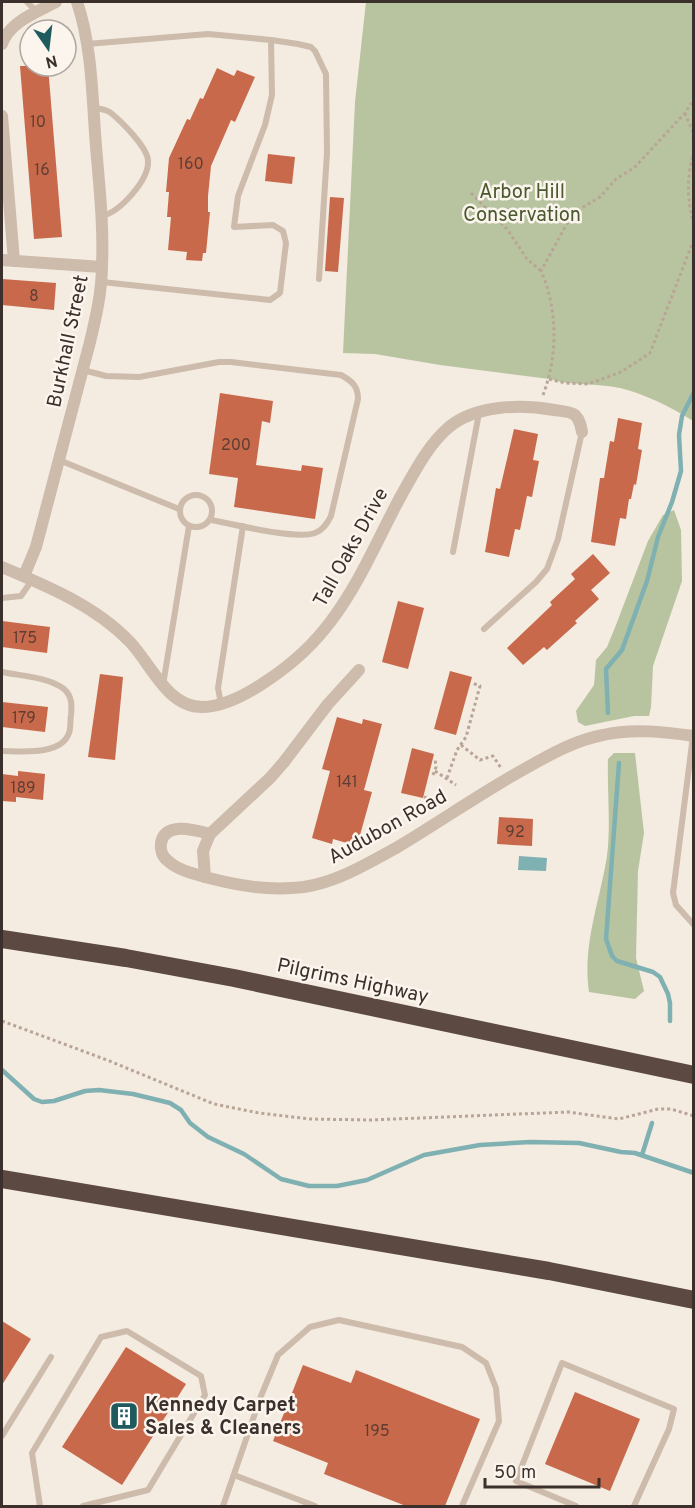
<svg xmlns="http://www.w3.org/2000/svg" width="695" height="1508" font-family="Overpass,sans-serif">
  <rect width="100%" height="100%" fill="#f4ebe1"/>
  <g fill="#b8c4a0">
    <path d="M366,2H693V421C671,407 645,394 620,388C596,383 572,386 549,379L440,365L375,354L343,353L355,102Z"/>
    <path d="M674,510L681,530L682,581L653,666L651,707L649,716H634L585,726L578,722L576,711L594,685L596,660L607,647L616,625L648,541L663,515Z"/>
    <path d="M614,753H635L644,833L638,871L636,958L644,991L635,999L589,992C582,945 600,901 607,856C611,824 607,791 608,759Z"/>
  </g>
  <path fill="#7fb0b2" d="M519,856L547,858L546,871L518,870Z"/>
  <g fill="none" stroke-linecap="round" stroke-linejoin="round">
    <g stroke="#7fb0b2" stroke-width="4.5">
      <path d="M608,713L606,669L622,650L647,581L658,537L672,502L681,471L679,435L682,416L694,392"/>
      <path d="M619,763L606,939L612,956L617,961L653,972L660,977L668,994L670,1003V1021"/>
      <path d="M2,1070L34,1099L42,1102L54,1101L85,1091L99,1090L133,1094L170,1103L181,1110L190,1123L208,1137L244,1154L281,1179L309,1186H337L367,1180L424,1155L480,1145L530,1142L579,1143L621,1152L635,1153L694,1173"/>
      <path d="M642,1155L652,1123"/>
    </g>
  </g>
  <g fill="#c8694b">
    <path d="M20,66H48L62,237L34,239Z"/>
    <path d="M217,68L234,76L237,70L255,77L235,122L231,120L211,166L208,196V212H210L206,253H203L202,261L186,260L187,252L168,250L171,217H167L169,192H166L169,158L187,119L190,120L200,98L203,99Z"/>
    <path d="M268,154L295,157L292,184L265,181Z"/>
    <path d="M330,197L344,198L338,272L325,271Z"/>
    <path d="M2,279L56,283L54,310L2,305Z"/>
    <path d="M220,393L273,401L270,423L262,421L256,465L301,471L302,465L323,468L315,519L234,507L238,478L209,474Z"/>
    <path d="M618,418L642,423L638,449L642,450L636,485L634,484L631,499H629L626,519L620,518L615,546L591,542L600,478H604L610,441L614,442Z"/>
    <path d="M514,429L538,434L533,460L539,461L532,497L527,496L520,530L515,529L509,557L485,552L496,488L500,489Z"/>
    <path d="M593,554L610,573L591,590L599,599L575,621L577,623L547,650L544,647L523,665L507,648L552,605L550,602L575,579L571,574Z"/>
    <path d="M398,601L424,608L408,669L382,662Z"/>
    <path d="M2,621L50,627L47,653L2,647Z"/>
    <path d="M450,671L472,677L456,735L434,729Z"/>
    <path d="M100,674L123,677L115,760L88,757Z"/>
    <path d="M2,702L48,707L45,732L2,727Z"/>
    <path d="M337,717L362,724L363,719L382,724L364,790L372,792L357,846L333,839L332,844L312,838L330,771L322,769Z"/>
    <path d="M412,748L434,754L423,798L401,793Z"/>
    <path d="M18,771L45,774L43,800L16,797V802L2,801V774L18,776Z"/>
    <path d="M499,817L533,819L532,846L497,844Z"/>
    <path d="M2,1321L31,1339L2,1385Z"/>
    <path d="M126,1347L186,1384L122,1485L62,1447Z"/>
    <path d="M303,1365L351,1383L356,1370L480,1419L445,1506H406L324,1474L328,1463L273,1441Z"/>
    <path d="M575,1392L640,1419L610,1491L545,1464Z"/>
  </g>
  <g fill="none" stroke-linecap="round" stroke-linejoin="round">
    <g stroke="#b9a596" stroke-width="3" stroke-dasharray="3 3" stroke-linecap="butt">
      <path d="M685,113L692,130L694,142"/>
      <path d="M694,151C686,179 687,199 694,226"/>
      <path d="M471,193L507,229L527,259L541,271"/>
      <path d="M549,379L565,383L588,384L621,372L650,353L694,239"/>
      <path d="M543,395C558,356 558,309 541,271L569,220L578,210L600,197L616,179L634,168L685,113L694,99"/>
      <path d="M461,745L480,760L493,756L501,768"/>
      <path d="M435,771L456,785"/>
      <path d="M433,775L436,767L435,759"/>
      <path d="M447,778L457,750L466,737L480,686L472,683"/>
      <path d="M424,797L427,798L428,812"/>
      <path d="M2,1021L107,1060L214,1104L259,1113L310,1119L371,1120L568,1112L619,1119L658,1109H671L694,1116"/>
    </g>
    <g stroke="#cdbbac" stroke-width="6">
      <path d="M27,2L37,12"/>
      <path d="M271,40L298,44L311,47L315,51L326,74L327,153L319,279"/>
      <path d="M87,44L208,34L271,40L272,95L265,125L238,196L234,227L273,225L283,231L286,243L280,293L270,300L102,282"/>
      <path d="M94,108C100,109 106,109 111,113C122,122 148,148 148,161C149,180 120,212 102,216"/>
      <path d="M83,370L106,376L139,377L219,362H231L341,375C352,381 358,386 358,399L331,516C327,524 323,530 315,533C295,540 233,524 211,520"/>
      <path d="M59,460L179,509"/>
      <circle cx="196" cy="511" r="16"/>
      <path d="M453,552L479,413"/>
      <path d="M2,598L21,596L32,580"/>
      <path d="M484,629L536,582L547,569L558,539L582,432"/>
      <path d="M2,672C21,676 48,677 64,689C72,696 72,705 71,715C70,720 71,728 69,733C61,756 21,751 2,751"/>
      <path d="M163,685L189,526"/>
      <path d="M221,704L218,688L243,526"/>
      <path d="M693,736L673,893L676,905L694,925"/>
      <path d="M2,1436L51,1357"/>
      <path d="M234,1475L315,1506"/>
      <path d="M40,1506L32,1453L101,1337L127,1331L201,1376L205,1395L148,1490L83,1506"/>
      <path d="M223,1506L261,1396L278,1355L310,1327L339,1320L462,1347L486,1363L496,1388L499,1421L462,1506"/>
      <path d="M576,1506L516,1481L562,1363L674,1409L669,1429L634,1506"/>
    </g>
    <g stroke="#cdbbac" stroke-width="12">
      <path d="M2,44C9,22 37,12 56,2"/>
      <path d="M2,116L14,261"/>
      <path d="M2,260L102,267"/>
      <path d="M2,567C47,586 96,606 130,642C151,664 167,707 202,707C225,707 249,693 268,680C292,664 314,644 331,621C360,583 379,536 402,494C415,471 428,445 449,427C476,405 520,404 554,410C560,411 570,411 575,415C580,420 581,426 582,432"/>
      <path d="M24,576L36,547L90,342C96,317 102,291 102,265C104,221 98,176 95,133C92,89 91,43 77,2"/>
      <path d="M359,670L328,704L284,762L270,778L210,834L203,851L205,877C239,886 269,891 304,887C337,882 367,864 396,848C440,822 482,792 528,767C551,754 576,740 603,735C632,728 665,732 694,736"/>
      <path d="M205,877C193,873 177,870 167,860C162,856 160,849 161,843C165,821 195,830 210,834"/>
    </g>
    <g stroke="#5c4a42" stroke-width="18">
      <path d="M2,939L126,958L234,978L694,1075"/>
      <path d="M2,1179L549,1271L694,1300"/>
    </g>
  </g>
  <defs>
    <g id="building-square" transform="scale(1.5)"><rect x="-9" y="-9" width="18" height="18" rx="4" fill="#1f5a5e" stroke="#fbf5ee"/><path d="M-4-6H4V6H1V3H-1V6H-4ZM-2.5-4.3h1.7v1.8h-1.7ZM.8-4.3h1.7v1.8H.8ZM-2.5-1h1.7V.8h-1.7ZM.8-1h1.7V.8H.8Z" fill="#fff"/></g>
  </defs>
  <g fill-rule="evenodd">
    <use href="#building-square" x="124" y="1416"/>
  </g>
  <g text-anchor="middle" stroke-width="5" stroke-linejoin="round" paint-order="stroke">
    <g font-size="16" fill="#5e3e33">
      <text x="38" y="127">10</text>
      <text x="191" y="169">160</text>
      <text x="42" y="175">16</text>
      <text x="34" y="301">8</text>
      <text x="236" y="450">200</text>
      <text x="25" y="643">175</text>
      <text x="24" y="723">179</text>
      <text x="347" y="787">141</text>
      <text x="23" y="793">189</text>
      <text x="515" y="837">92</text>
      <text x="377" y="1436">195</text>
    </g>
    <g font-size="20" fill="#4a5a2e" stroke="#fbf5ee">
      <text x="522" y="198">Arbor Hill<tspan x="522" dy="23">Conservation</tspan></text>
    </g>
    <g font-size="20" fill="#3b302b" stroke="#fbf5ee">
      <text transform="translate(67 341) rotate(-78)" y="7">Burkhall Street</text>
      <text transform="translate(350 547) rotate(-61)" y="7">Tall Oaks Drive</text>
      <text transform="translate(387 826) rotate(-29)" y="7">Audubon Road</text>
      <text transform="translate(353 980) rotate(12)" y="7">Pilgrims Highway</text>
    </g>
    <g font-size="20" font-weight="bold" fill="#3b302b" stroke="#fbf5ee" text-anchor="start">
      <text x="145" y="1411">Kennedy Carpet<tspan x="145" dy="23">Sales &amp; Cleaners</tspan></text>
    </g>
  </g>
  <rect width="695" height="1508" fill="none" stroke="#3b302b" stroke-width="6"/>
  <g transform="translate(48 48) rotate(166)"><circle r="28" fill="#fbf5ee" stroke="#aea6a0" stroke-width="1.5"/>
  <path d="M0-4.5L10 22L0 15L-10 22Z" fill="#1f5a5e"/>
  <text y="-9" font-size="16" font-weight="bold" text-anchor="middle" fill="#3b302b">N</text>
  </g>
  <path d="M485 1478v9h114v-9" fill="none" stroke="#3b302b" stroke-width="3"/>
  <text x="494" y="1478" font-size="18" fill="#3b302b" stroke="#fbf5ee" stroke-width="4.5" paint-order="stroke">50 m</text>
</svg>
